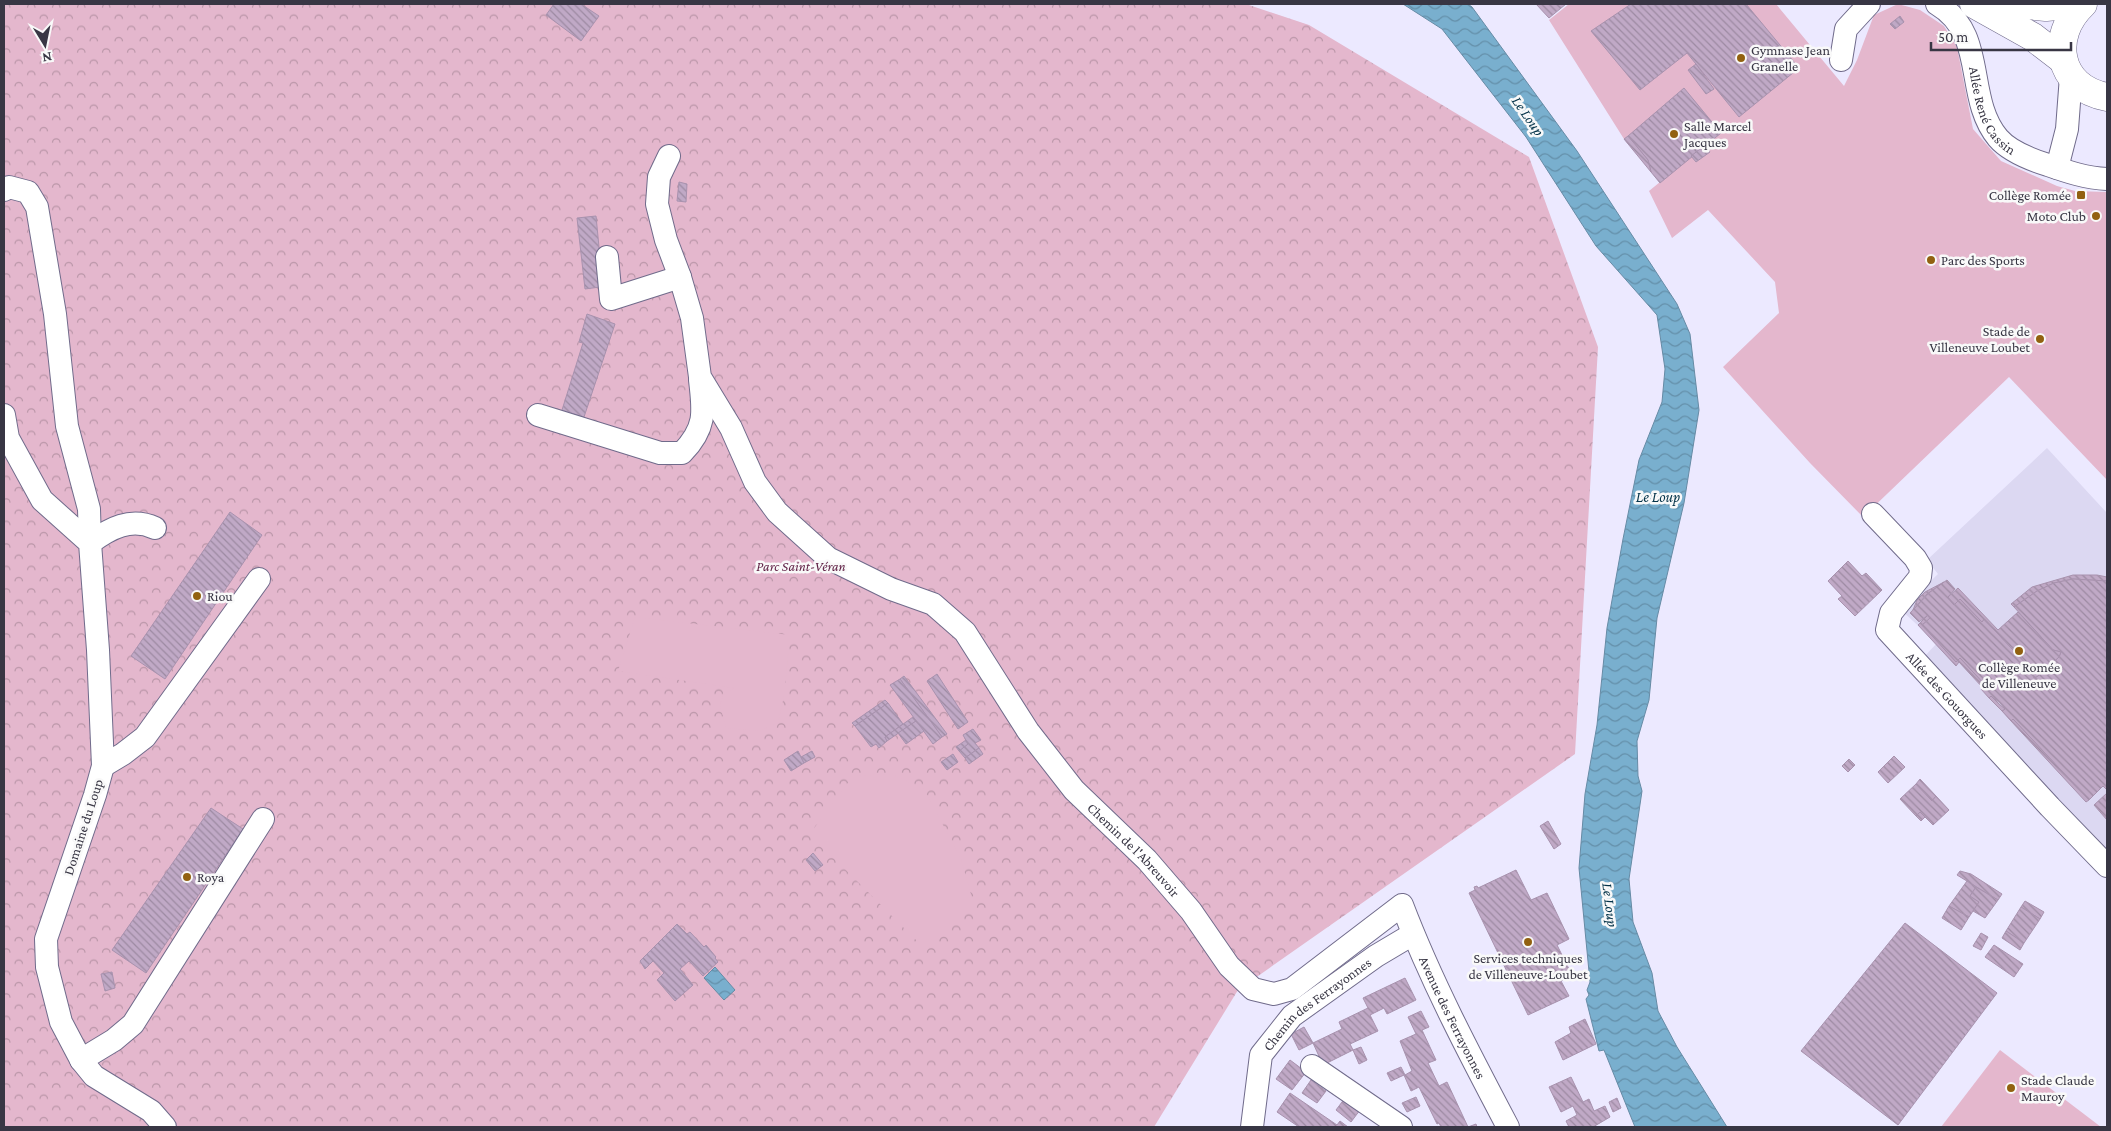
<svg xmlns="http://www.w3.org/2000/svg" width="2111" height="1131" font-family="'Crimson Pro',serif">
  <defs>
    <pattern id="park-crowns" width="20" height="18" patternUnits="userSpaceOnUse" patternTransform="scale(1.25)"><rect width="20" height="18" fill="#e4b7cd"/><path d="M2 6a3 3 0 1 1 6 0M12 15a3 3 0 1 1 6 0" fill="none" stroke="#ba96a8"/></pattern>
    <pattern id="water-waves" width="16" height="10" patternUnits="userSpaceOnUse" patternTransform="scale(1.25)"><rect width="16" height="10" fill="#79afce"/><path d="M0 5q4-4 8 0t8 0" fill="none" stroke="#648fa9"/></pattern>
    <pattern id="building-back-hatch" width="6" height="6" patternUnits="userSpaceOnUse" patternTransform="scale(1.25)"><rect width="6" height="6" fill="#c0a9c6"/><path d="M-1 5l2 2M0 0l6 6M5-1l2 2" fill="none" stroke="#9d8aa2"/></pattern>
  </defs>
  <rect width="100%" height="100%" fill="#ece9ff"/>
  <path fill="#dcd8f2" d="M2047,448L2107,513V850L1923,658L1937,643L1901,610L1938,574L1927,560Z"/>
  <path fill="url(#park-crowns)" d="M4,4H1246L1309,25L1529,157L1598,347L1575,754L1238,990L1154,1127H4Z"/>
  <g fill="#e4b7cd">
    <path d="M1569,4H1776L1844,86L1857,60L1874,15L1898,4L1920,10L1944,26L1957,47L1973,129L2001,161L2057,186L2075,191L2107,192V480L2009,377L1863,517L1810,463L1723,367L1779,313L1775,282L1708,210L1672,238L1649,191L1660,182L1624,139L1549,20Z"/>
    <path d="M635,617L790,635L784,696L778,723L760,731L726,728L720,705L723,695L734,688L618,671Z"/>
    <path d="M891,774L924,789L961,859L972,898L958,916L923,947L829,853L809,835L853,776Z"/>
    <path d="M2000,1050L2101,1127H1941Z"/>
  </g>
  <g fill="url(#water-waves)" stroke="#668ba5">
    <path d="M1403,4H1468L1472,7L1577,151L1677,304L1690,334L1699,410L1684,503L1657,618L1649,700L1637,741L1638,776L1642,791L1629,879L1633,922L1652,973L1658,1011L1677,1047L1727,1127H1635L1604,1050L1599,1051L1586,999L1589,995L1587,990L1590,982L1579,868L1585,794L1597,725L1607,628L1623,539L1639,460L1662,402L1665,369L1657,315L1596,246L1526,137L1442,29Z"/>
    <path d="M715,967L735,990L724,1000L704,978Z"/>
  </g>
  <g fill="url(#building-back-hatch)" stroke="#a892ae">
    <path d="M554,4H581L599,16L581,41L546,15Z"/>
    <path d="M1536,4H1566L1549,18Z"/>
    <path d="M1631,4H1746L1799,68L1739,117L1687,53L1640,90L1591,31Z"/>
    <path d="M1900,16L1904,22L1895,29L1890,24Z"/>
    <path d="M1696,64L1714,89L1706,94L1688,70Z"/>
    <path d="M1684,88L1721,133L1660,183L1651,172L1648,160L1628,136Z"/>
    <path d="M1628,136L1648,160L1651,172L1624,139Z"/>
    <path d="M1705,145L1710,152L1696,162L1691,156Z"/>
    <path d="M679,182L687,184L686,202L677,201Z"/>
    <path d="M596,216L602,278L600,287L585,289L577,218Z"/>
    <path d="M587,314L615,324L584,417L562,410L583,343L579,342Z"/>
    <path d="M230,512L262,535L165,679L131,656Z"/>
    <path d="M1848,561L1862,576L1866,573L1882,590L1855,616L1838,599L1842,596L1828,581Z"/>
    <path d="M2073,575H2097L2107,577V581L2073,579L2054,583L2037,591L2014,607L2011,604L2032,587Z"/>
    <path d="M2073,579L2107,581V790L2103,786L2089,800L2013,719L2011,721L2002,711L2005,709L2000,703L1991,696L1989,698L1981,689L1985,685L1960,658L1956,662L1922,625L1930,618L1928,615L1919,622L1910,613L1930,592L1947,580L1955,589L1948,597L1954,605L1960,599L1982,622L1984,619L2032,670L2034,678L2038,676L2059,657L2061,652L2053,650L2014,607L2037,591L2054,583Z"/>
    <path d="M1944,582L1927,594L1913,610L1917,600L1925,592Z"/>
    <path d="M1958,588L1998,630L2018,612L2053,650L2061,652L2059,657L2038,676L2034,678L2032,670L1984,619L1982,622L1960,599L1954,605L1948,597Z"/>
    <path d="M1928,615L1930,618L1922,625L1956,662L1960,658L1985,685L1983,688L1959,662L1956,666L1918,625Z"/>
    <path d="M937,674L968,722L958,729L927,681Z"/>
    <path d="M904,676L947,734L942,737L900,679Z"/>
    <path d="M900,679L942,737L933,744L890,685Z"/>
    <path d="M1991,696L1999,704L2005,709L2002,711L1989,698Z"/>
    <path d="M885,700L888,703L855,726L852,723Z"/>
    <path d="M888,703L903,724L885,737L887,741L879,748L876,744L871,747L855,726Z"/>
    <path d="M913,717L916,721L887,741L885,737Z"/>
    <path d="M2013,719L2089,800L2086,802L2011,721Z"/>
    <path d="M916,721L924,731L906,744L898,733Z"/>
    <path d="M973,729L981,740L975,743L979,748L965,758L959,751L968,744L963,735Z"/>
    <path d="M966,740L968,744L959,751L956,747Z"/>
    <path d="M979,748L983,754L969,764L965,758Z"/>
    <path d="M798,751L804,763L791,771L784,760Z"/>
    <path d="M812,751L815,757L804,763L801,757Z"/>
    <path d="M953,754L958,762L947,770L941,762Z"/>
    <path d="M1894,756L1905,767L1888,783L1878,772Z"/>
    <path d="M1849,759L1855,765L1848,772L1842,766Z"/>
    <path d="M1920,779L1936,796L1932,801L1916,784Z"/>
    <path d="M1916,784L1932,801L1936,796L1949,810L1933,825L1920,812L1916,816L1900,799Z"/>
    <path d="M2107,793V820L2094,805Z"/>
    <path d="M211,808L243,829L146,973L112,950Z"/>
    <path d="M1920,812L1925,817L1921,821L1916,816Z"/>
    <path d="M1548,821L1561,844L1554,849L1540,826Z"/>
    <path d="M813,853L823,865L815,871L806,860Z"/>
    <path d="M1516,870L1531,900L1547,893L1569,939L1557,945L1572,975L1561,981L1569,996L1528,1015L1469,893L1475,890L1474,887L1477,886L1478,888Z"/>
    <path d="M1960,871L1971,874L2002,894L1998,900L1957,875Z"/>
    <path d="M1967,881L1976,887L1970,896L1979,902L1969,917L1949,906Z"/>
    <path d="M1976,887L1998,900L1985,918L1973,911L1979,902L1970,896Z"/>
    <path d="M2025,901L2044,912L2040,919L2021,907Z"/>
    <path d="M1949,906L1969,917L1961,930L1942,918Z"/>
    <path d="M2021,907L2040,919L2024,943L2006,931Z"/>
    <path d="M1905,923L1997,993L1898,1125L1801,1051Z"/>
    <path d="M677,924L687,934L690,932L704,947L706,945L716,957L715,958L718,962L703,976L689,961L680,969L693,985L675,1001L657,980L664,973L653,961L645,969L640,961Z"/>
    <path d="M2006,931L2024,943L2020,950L2002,938Z"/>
    <path d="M1981,933L1988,937L1981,950L1973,946Z"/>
    <path d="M1994,945L2023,964L2014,977L1985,957Z"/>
    <path d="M112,972L115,988L105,991L101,974Z"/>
    <path d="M1405,978L1416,1000L1387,1014L1384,1008L1370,1015L1378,1031L1350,1044L1353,1050L1323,1065L1313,1043L1342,1029L1339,1022L1368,1008L1363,998Z"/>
    <path d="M1421,1011L1429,1027L1422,1030L1436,1060L1428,1063L1439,1086L1447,1082L1468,1127L1476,1124L1477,1127H1441L1439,1123L1437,1124L1419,1087L1411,1091L1404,1075L1391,1081L1387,1073L1401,1067L1405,1075L1412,1071L1400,1041L1416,1034L1408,1017Z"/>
    <path d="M1585,1019L1596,1044L1563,1060L1555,1042L1571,1033L1569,1027Z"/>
    <path d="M1304,1027L1313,1043L1299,1050L1291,1034Z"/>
    <path d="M1361,1047L1367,1060L1359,1064L1353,1050Z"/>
    <path d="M1290,1060L1306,1072L1292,1090L1276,1079Z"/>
    <path d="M1571,1077L1583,1102L1589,1099L1594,1111L1605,1106L1610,1117L1593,1127H1569L1566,1121L1577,1115L1573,1106L1561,1112L1549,1087Z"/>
    <path d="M1311,1080L1326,1091L1317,1103L1302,1093Z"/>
    <path d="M1290,1093L1337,1125L1340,1121L1348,1127H1299L1277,1112Z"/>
    <path d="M1416,1097L1420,1106L1407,1112L1402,1103Z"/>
    <path d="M1345,1098L1360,1110L1351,1122L1336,1110Z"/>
    <path d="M1617,1098L1621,1108L1613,1112L1609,1102Z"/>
  </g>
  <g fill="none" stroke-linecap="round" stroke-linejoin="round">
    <g stroke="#706b8b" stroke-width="24">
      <g id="street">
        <path id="s1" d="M1937,4C1988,34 1964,97 1998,138C2010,152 2032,160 2048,165C2068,172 2086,178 2107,179"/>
        <path d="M1841,60L1846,29L1869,4"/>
        <path id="s2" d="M669,156L659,177L657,204L666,240L680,277L692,318L700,377L731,428L755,482L777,512L828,558L891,589L933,604L965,632L1028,731L1074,790L1147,860L1191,911L1229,966L1253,989L1274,994L1292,989L1402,905C1431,981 1470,1055 1508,1127"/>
        <path d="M2057,168L2067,129L2071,76"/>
        <path d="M4,190L9,187L28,192L37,207L55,314L67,426L89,509L90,543"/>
        <path d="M607,257L611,299L680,277"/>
        <path d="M4,415L8,438L42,500L90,543L98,650L103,766L95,795L46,939L47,967L61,1022L81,1060L94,1076L151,1111L165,1127"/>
        <path d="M538,415L660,453H682C706,428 704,413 700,380"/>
        <path id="s3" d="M1873,514L1915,558L1921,568L1920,577L1891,613L1887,630L2050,807L2107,866"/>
        <path d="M90,543C110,528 131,517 155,528"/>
        <path d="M103,766L123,754L145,737L259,579"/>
        <path d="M81,1060L114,1040L133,1024L263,819"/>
        <path d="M1312,1066L1401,1127"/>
        <path id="s4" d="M1252,1127L1261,1055L1292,1016L1376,956L1413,934"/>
      </g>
    </g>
    <g stroke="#706b8b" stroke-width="29">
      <g id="primary">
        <path d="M1974,4L2033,37L2063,60"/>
        <path d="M2017,4L2046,7L2077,4"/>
        <path d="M2083,4C2049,36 2057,88 2107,97"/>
      </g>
    </g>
    <use href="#street" stroke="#fff" stroke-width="22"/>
    <use href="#primary" stroke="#fff" stroke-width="28"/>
  </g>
  <g fill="#926110" stroke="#f9f9f9" stroke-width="2">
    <circle cx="1741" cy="58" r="5"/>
    <circle cx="1674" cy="134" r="5"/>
    <rect x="2076" y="190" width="10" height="10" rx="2.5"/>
    <circle cx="2096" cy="216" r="5"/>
    <circle cx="1931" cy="260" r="5"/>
    <circle cx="2040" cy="339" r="5"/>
    <circle cx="197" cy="596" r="5"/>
    <circle cx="2019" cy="651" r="5"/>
    <circle cx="187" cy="877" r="5"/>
    <circle cx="1528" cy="942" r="5"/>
    <circle cx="2011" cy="1088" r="5"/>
  </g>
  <g text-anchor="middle" stroke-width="5" stroke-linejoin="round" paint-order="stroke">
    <g font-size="14" fill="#383644" stroke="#f9f9f9" text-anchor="start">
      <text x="1751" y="55">Gymnase Jean<tspan x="1751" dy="16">Granelle</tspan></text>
      <text x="1684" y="131">Salle Marcel<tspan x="1684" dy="16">Jacques</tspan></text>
      <text x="2071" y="200" text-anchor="end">Collège Romée</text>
      <text x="2086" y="221" text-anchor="end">Moto Club</text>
      <text x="1941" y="265">Parc des Sports</text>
      <text x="2030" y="336" text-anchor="end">Stade de<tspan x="2030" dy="16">Villeneuve Loubet</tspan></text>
      <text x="207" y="601">Riou</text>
      <text x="2019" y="672" text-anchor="middle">Collège Romée<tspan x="2019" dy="16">de Villeneuve</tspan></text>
      <text x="197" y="882">Roya</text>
      <text x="1528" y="963" text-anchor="middle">Services techniques<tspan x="1528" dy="16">de Villeneuve-Loubet</tspan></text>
      <text x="2021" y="1085">Stade Claude<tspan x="2021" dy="16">Mauroy</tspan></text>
    </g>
    <g font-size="14" fill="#383644" stroke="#f9f9f9">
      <text dy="5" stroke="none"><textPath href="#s1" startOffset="124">Allée René Cassin</textPath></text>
      <text dy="5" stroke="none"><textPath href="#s3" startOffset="234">Allée des Gouorgues</textPath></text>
      <text transform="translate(83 827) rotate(-72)" y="5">Domaine du Loup</text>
      <text dy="5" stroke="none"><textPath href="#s2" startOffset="888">Chemin de l'Abreuvoir</textPath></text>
      <text dy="5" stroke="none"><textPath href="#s4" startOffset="149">Chemin des Ferrayonnes</textPath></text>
      <text dy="5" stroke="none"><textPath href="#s2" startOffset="1374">Avenue des Ferrayonnes</textPath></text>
    </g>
    <g font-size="14" font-style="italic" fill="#5e1e43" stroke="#f9f9f9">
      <text x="801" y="571">Parc Saint-Véran</text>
    </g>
    <g font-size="15" font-style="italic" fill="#043349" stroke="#f9f9f9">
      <text transform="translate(1528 116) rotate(55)" y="5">Le Loup</text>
      <text x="1658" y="502">Le Loup</text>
      <text transform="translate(1610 905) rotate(83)" y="5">Le Loup</text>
    </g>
  </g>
  <rect width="2111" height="1131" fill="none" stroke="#383644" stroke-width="10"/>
  <g transform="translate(45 45) rotate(170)" stroke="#f9f9f9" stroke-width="4" paint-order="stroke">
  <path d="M0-4L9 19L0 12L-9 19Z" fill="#383644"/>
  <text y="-8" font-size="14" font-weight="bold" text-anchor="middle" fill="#383644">N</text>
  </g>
  <path d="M1931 42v8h140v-8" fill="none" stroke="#383644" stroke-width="2.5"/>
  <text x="1938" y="42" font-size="15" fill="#383644" stroke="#f9f9f9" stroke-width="4" paint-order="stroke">50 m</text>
</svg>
